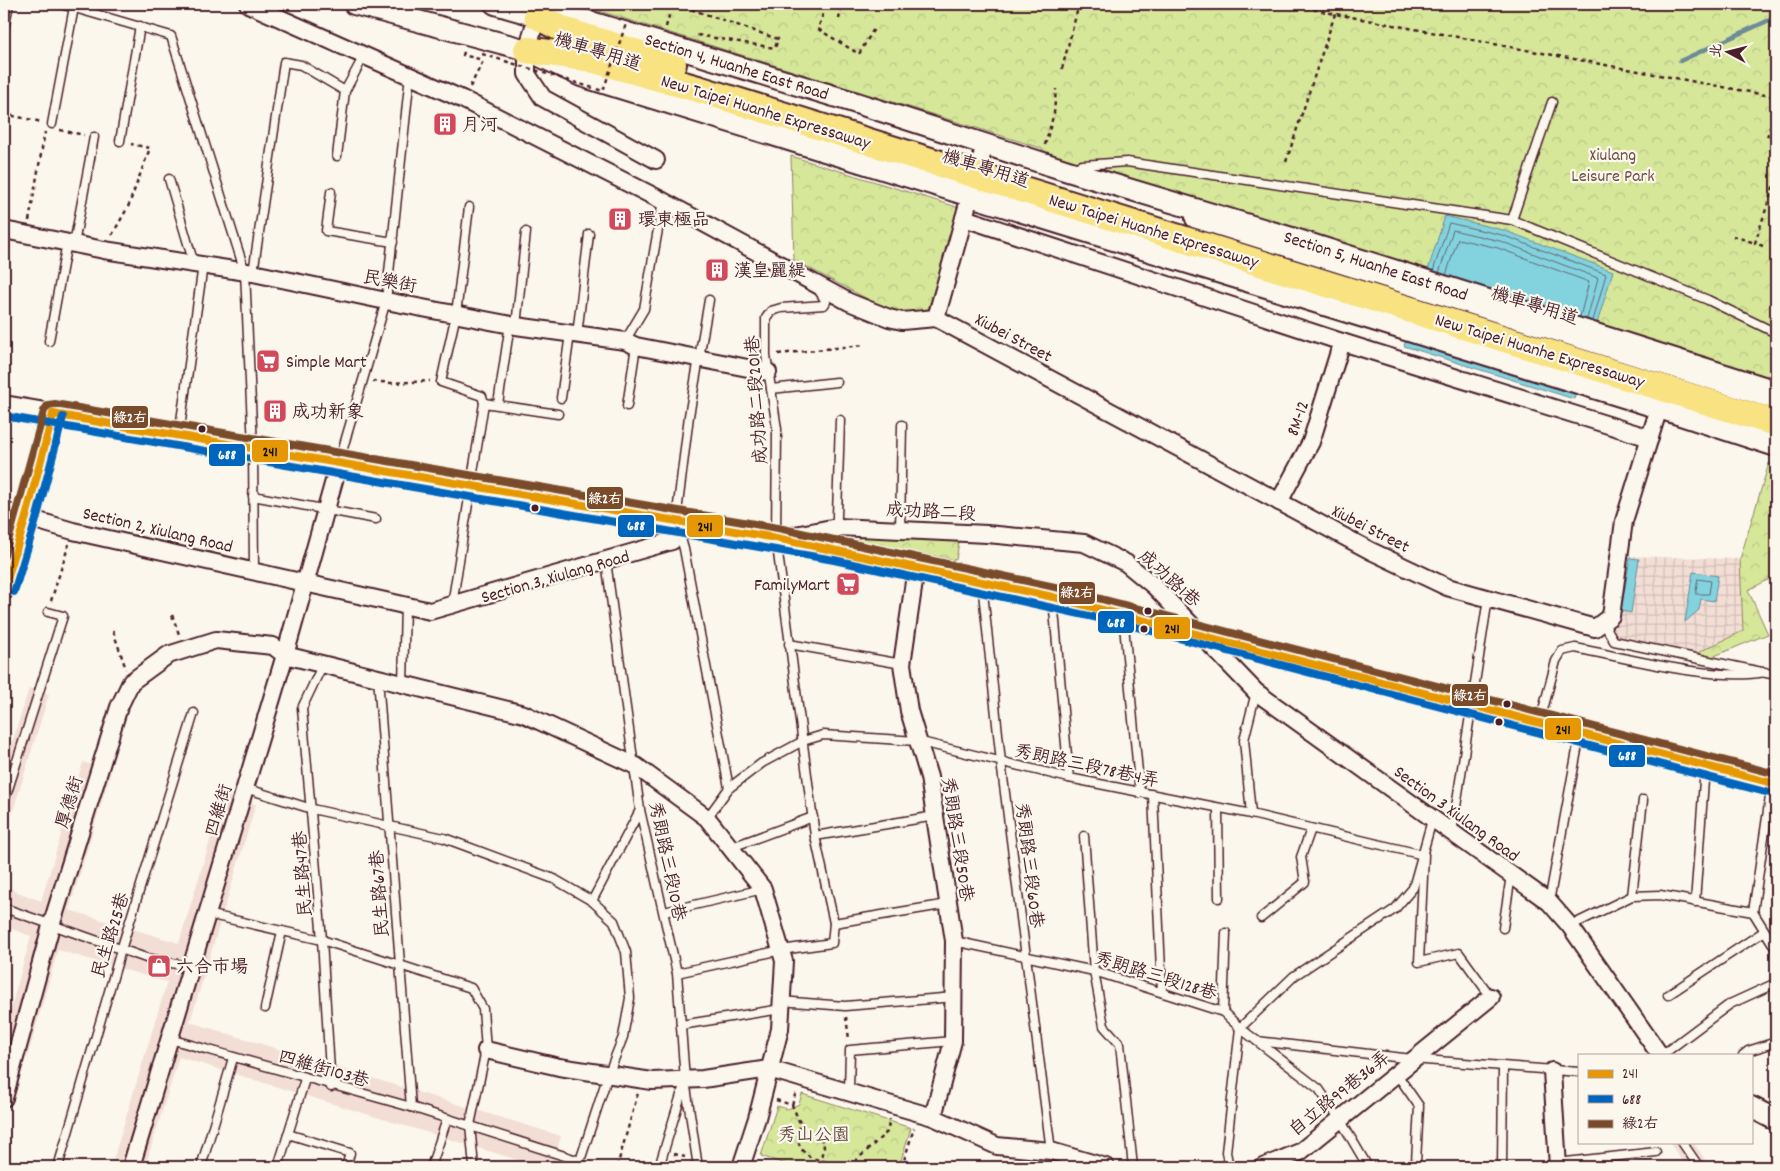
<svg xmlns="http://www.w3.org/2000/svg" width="1780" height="1171" font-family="Dekko,'LXGW WenKai TC',sans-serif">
  <defs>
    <pattern id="industrial-grid" width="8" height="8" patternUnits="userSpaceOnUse" patternTransform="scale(1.25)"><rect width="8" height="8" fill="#f2ded5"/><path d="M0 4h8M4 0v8" fill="none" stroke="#d1beb7"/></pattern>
    <pattern id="forest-crowns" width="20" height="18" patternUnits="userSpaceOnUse" patternTransform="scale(1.25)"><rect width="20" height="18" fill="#d6e79a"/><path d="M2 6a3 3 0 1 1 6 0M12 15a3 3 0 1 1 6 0" fill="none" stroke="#b9c685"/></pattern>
  </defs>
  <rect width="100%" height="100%" fill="#fbf7ec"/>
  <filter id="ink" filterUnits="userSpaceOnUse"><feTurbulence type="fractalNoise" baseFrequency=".02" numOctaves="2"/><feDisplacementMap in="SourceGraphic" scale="10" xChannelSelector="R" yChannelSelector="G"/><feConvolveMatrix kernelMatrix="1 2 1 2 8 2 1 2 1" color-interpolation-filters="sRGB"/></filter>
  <g filter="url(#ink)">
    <g fill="#f2ded5">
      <path d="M29,688L49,694L4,840V769Z"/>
      <path d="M83,762L111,771L69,910L179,943L224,795L256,804L190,1022L561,1136L552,1167H541L179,1057L145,1167H111L167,982L58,950L27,1058L4,1052V1033L31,936L4,926V887L41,901Z"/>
      <path d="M1669,1142H1693L1710,1167H1686Z"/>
    </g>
    <path fill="url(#industrial-grid)" d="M1627,556L1740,559L1743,631L1697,653L1613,638Z"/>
    <g fill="url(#forest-crowns)" stroke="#908362">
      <path d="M577,4H1776V384L1047,155L1041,148Z"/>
      <path d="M791,156L960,208L927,312L902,314L890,311L794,260Z"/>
      <path d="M1769,463L1776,465V576L1748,590L1768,634L1712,657L1697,653L1743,631L1740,559Z"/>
      <path d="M862,534L959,542L956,560L861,542L857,537Z"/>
      <path d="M802,1094L911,1128L899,1167H795L761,1156L777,1106L788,1109L799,1104Z"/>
    </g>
    <g fill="#83d3df" stroke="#6c8b97">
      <path d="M1445,216L1503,230L1613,271L1574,399L1404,346Z"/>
      <path d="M1630,558L1639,559L1631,613L1621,611Z"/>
      <path d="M1693,572L1718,576L1714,601L1701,599L1699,610L1685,622Z"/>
    </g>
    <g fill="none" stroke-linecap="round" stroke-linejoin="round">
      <g stroke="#616773" stroke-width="1">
        <path d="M1433,271L1449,223L1502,235L1606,274L1593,321"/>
        <path d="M1439,273L1453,230L1500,241L1598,278L1587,319"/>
        <path d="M1446,275L1458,239L1498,248L1589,282L1580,317"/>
        <path d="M1698,579L1711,581L1709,594H1696Z"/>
      </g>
      <path stroke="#6c8b97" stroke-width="4.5" d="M1680,61L1776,17"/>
      <g stroke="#4a1f2b" stroke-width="11">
        <g id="service">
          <path d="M61,4L171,36L245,272L253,447L254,571"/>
          <path d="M4,29L9,4"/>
          <path d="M52,124L74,7"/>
          <path d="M120,141L140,26"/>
          <path d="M337,156L345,91L365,54"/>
          <path d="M1074,168L1082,165L1127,162L1512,220L1708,300L1776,333"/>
          <path d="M169,179L194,264"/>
          <path d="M331,192L326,231L393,242"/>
          <path d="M469,207L456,314L441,382L482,396L484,403"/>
          <path d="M1512,220L1552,102"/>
          <path d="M74,244L94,137"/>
          <path d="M253,273L284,62L301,65L345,91"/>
          <path d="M709,300L689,416L676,521L684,549L729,788"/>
          <path d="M516,326L526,232"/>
          <path d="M577,335L589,234"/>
          <path d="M49,341L67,242"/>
          <path d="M625,341L644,309L663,201"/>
          <path d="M771,389L837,382"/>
          <path d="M561,398L570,334"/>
          <path d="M498,404L510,324"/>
          <path d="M627,406L636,346"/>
          <path d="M179,435L203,265"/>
          <path d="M339,462L386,301L410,75"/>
          <path d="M253,496L376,519"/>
          <path d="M900,530L902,425"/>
          <path d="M836,548L840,420"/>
          <path d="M606,561L640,810L677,973L685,1080L698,1167"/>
          <path d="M982,583L1001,762L1051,1151"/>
          <path d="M1053,599L1069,778"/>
          <path d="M452,605L484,403L558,414"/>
          <path d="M1123,615L1140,793"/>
          <path d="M1603,622L1614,641L1776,675"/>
          <path d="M789,644L902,664"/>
          <path d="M323,664L302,708L322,940L331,1087"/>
          <path d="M378,678L411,1107"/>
          <path d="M403,684L405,606"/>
          <path d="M1540,721L1556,661L1562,651L1575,648C1628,658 1713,682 1765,672"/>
          <path d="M245,788L312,809L444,838L554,879L592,901L614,921L626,952L630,998L623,1037L608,1075L578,1167"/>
          <path d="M1153,796L1162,992"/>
          <path d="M4,802L63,616L48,612"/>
          <path d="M1218,808L1219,898"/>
          <path d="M1251,814L1244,740L1256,692"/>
          <path d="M707,818L729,788L762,763L803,741L823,735L917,741L1069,778L1251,814L1424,855L1419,962L1459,953L1491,997"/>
          <path d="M1452,833L1488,598"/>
          <path d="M815,836L935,816"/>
          <path d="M1084,836L1094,971L1104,1026L1120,1044L1133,1167"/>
          <path d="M732,847L813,817"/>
          <path d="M1632,896L1643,800"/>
          <path d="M592,901L640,810"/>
          <path d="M1549,902L1580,734"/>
          <path d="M1695,902L1705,767"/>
          <path d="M4,908L146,958L192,967"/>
          <path d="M664,912L763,889"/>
          <path d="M1753,912L1772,783"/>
          <path d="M207,914L322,940L471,988L483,1009L486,1050L470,1125L474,1167"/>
          <path d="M1261,918L1305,882L1301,857L1311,829"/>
          <path d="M834,923L948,904"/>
          <path d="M1570,926L1632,896L1660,895L1753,912L1776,949"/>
          <path d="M1503,928L1511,875"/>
          <path d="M954,941L1094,971L1223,1012L1240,1028L1319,1089L1341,1121L1368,1167"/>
          <path d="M677,973L781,950L832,943L834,923L815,836L776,538L777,429L766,355V318L771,311L781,308L824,305L826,302L818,289"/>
          <path d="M1668,995L1763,932"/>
          <path d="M780,1001L845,1006L955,997"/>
          <path d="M265,1008L282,931"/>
          <path d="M1223,1012L1226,933"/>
          <path d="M681,1025L781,1009"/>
          <path d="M170,1039L411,1107L580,1161"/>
          <path d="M1257,1041L1412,1059L1579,1072"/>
          <path d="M1662,1055L1730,1004L1776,983"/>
          <path d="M1743,1055L1748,1051L1776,1042"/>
          <path d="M1396,1073L1419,1106L1416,1162"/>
          <path d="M849,1092L850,1050L953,1041"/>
          <path d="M288,1134L350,1153L346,1167"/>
          <path d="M1682,1142L1699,1167"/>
          <path d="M1557,1163L1656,1152"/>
          <path d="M58,1167L121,950L194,713"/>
          <path d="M201,1167L233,1058"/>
          <path d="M278,1167L305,1079"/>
          <path d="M431,1167L447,1119"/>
          <path d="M659,1167L684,1085"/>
          <path d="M1229,1167L1226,1152L1240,1028L1294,976L1395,909L1413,888L1432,820"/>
          <path d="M1502,1167L1503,1067"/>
        </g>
      </g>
      <g stroke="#4a1f2b" stroke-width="20">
        <g id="minor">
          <path d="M248,4L462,99L663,201L849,302L889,318L902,321L936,318"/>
          <path d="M545,18L537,16L527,50V74L543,98L656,160"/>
          <path d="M974,184L985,144"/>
          <path d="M964,218L1342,342L1650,438"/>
          <path d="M1194,219L1776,401"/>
          <path d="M4,230L104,250L253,273L386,301L516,326L625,341L636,346L768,372"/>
          <path d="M936,318L1371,551L1447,587L1595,628L1611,616L1624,521L1659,408"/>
          <path d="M936,318L967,207"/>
          <path d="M1279,502L1311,442L1342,342"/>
          <path d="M4,511L73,531L430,611L672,541L676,521"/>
          <path d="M779,538L837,527L987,534L1084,543L1126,563L1154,586L1256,692L1549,902L1570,926L1660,1055"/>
          <path d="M916,568L902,664L909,711L929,777L954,941L953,1041L933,1117"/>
          <path d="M486,1050L559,1067L652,1081L703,1079L769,1069L933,1117L997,1146L1051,1151L1106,1167"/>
          <path d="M1552,1071L1558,1167"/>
          <path d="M4,1098L51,926L119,707L131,682L168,655L216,640L273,646L285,655L524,714L636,766L707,818L763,889L784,961L780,1029L757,1118L741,1167"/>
          <path d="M131,1167L285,655L339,463"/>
          <path d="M1263,1167L1300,1152L1491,997"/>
        </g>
      </g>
      <g stroke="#4a1f2b" stroke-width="24">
        <g id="tertiary">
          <path d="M354,4L527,50L581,76L1659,408L1776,446"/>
          <path d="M495,4L537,16L588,21L850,101L1068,171L1292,238L1776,391"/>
          <path d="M4,406L469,485L836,550L1123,613L1776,784"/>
          <path d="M4,589L26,517L53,414"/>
          <path d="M1751,1107L1776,1120"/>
        </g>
      </g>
      <g stroke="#4a1f2b" stroke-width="30">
        <g id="trunk">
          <path d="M537,16L566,31L673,64"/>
          <path d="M527,50L587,58L698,89L1776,423"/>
        </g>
      </g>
      <g stroke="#4a1f2b" stroke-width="2.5" stroke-dasharray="4 4" stroke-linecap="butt">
        <path d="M676,4L778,39L775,48L697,35"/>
        <path d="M1290,4L1335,14L1776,97"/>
        <path d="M823,14L818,29L859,54L875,27"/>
        <path d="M839,19L842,4"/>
        <path d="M666,27L670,12"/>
        <path d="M464,52L463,55L479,59"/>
        <path d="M1062,69L1079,4"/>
        <path d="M470,87L483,61"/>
        <path d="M4,114L42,122"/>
        <path d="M60,130L84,135"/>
        <path d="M1767,137L1776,111"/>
        <path d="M1045,145L1054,113L1056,89"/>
        <path d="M1286,162L1335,14"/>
        <path d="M29,221L45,132"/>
        <path d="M112,235L128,207L150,148L131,144"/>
        <path d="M1733,236L1755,243"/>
        <path d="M1763,246L1755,243L1776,178"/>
        <path d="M1776,256V257"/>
        <path d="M1776,298L1773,307L1776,308"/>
        <path d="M778,354L864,345"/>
        <path d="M373,381L391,383L430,381"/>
        <path d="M51,601L69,544"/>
        <path d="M172,615L180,637"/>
        <path d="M113,631L126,669"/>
        <path d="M846,1017L849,1039"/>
        <path d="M776,1100L792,1105L800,1123L798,1141L801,1149L811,1158L827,1162L835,1167"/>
        <path d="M792,1105L796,1092"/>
        <path d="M801,1123L823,1141L824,1147L820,1160"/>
        <path d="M674,1154L685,1157"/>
        <path d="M617,1167L638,1093"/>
        <path d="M849,1167L887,1132L890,1119"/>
        <path d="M902,1167L914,1128"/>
      </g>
      <use href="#service" stroke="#fbf7ec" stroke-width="8"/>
      <use href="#minor" stroke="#fbf7ec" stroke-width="16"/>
      <use href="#tertiary" stroke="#fbf7ec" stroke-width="20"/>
      <use href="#trunk" stroke="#f8e281" stroke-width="26"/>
      <path stroke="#4a1f2b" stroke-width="2.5" stroke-dasharray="4 4" stroke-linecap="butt" d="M482,54L603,91L627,21"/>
      <g stroke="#fbf7ec" stroke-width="11">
        <g id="bus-1">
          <path d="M53,414L776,538L1053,597L1776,784"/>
          <path d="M4,589L26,517L53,414"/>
        </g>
      </g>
      <g stroke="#fbf7ec" stroke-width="11">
        <g id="bus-2">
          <path d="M4,416L834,560L1121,623L1773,794"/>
          <path d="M14,592L36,520L63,417"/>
        </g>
      </g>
      <g stroke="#fbf7ec" stroke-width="11">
        <path id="bus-3" d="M4,556L44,411L48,405L55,404L778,528L1055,587L1776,774"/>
      </g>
      <use href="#bus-1" stroke="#e69804" stroke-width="8"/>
      <use href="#bus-2" stroke="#0065bd" stroke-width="8"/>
      <use href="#bus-3" stroke="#7a4b2a" stroke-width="8"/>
    </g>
  </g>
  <defs>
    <g id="building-square" transform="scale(1.25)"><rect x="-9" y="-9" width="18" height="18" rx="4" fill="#d1495b" stroke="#fbf7ec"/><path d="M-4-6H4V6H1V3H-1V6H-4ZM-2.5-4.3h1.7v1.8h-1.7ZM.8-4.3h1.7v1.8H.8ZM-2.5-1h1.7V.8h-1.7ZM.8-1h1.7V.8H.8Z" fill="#fff"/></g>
    <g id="supermarket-square" transform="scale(1.25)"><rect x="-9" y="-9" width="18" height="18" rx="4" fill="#d1495b" stroke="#fbf7ec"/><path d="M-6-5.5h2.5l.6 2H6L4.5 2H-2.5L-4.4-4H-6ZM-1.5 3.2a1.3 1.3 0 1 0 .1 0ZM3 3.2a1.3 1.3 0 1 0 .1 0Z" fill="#fff"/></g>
    <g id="shop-square" transform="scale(1.25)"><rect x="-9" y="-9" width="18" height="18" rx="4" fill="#d1495b" stroke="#fbf7ec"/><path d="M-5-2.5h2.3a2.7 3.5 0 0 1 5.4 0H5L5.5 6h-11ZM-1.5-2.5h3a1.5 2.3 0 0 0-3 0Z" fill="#fff"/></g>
  </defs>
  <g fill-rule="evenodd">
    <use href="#building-square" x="445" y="124"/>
    <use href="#building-square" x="620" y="219"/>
    <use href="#building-square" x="717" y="270"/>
    <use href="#supermarket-square" x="268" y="361"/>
    <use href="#building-square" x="275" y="411"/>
    <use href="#supermarket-square" x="848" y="584"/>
    <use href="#shop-square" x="159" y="966"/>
  </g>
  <g fill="#4a1f2b" stroke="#fbf7ec" stroke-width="2">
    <circle cx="202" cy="429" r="4.5"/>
    <circle cx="535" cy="508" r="4.5"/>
    <circle cx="1148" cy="611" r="4.5"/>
    <circle cx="1144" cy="629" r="4.5"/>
    <circle cx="1507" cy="704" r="4.5"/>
    <circle cx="1499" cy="722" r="4.5"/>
  </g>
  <g text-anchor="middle" stroke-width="4.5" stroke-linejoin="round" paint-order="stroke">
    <g font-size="18" fill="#4a1f2b" stroke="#fbf7ec">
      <text transform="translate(598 51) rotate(17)" y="6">機車專用道</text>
      <text transform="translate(737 66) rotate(17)" y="6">Section 4, Huanhe East Road</text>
      <text transform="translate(766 111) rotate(17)" y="6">New Taipei Huanhe Expressaway</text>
      <text transform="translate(986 168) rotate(17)" y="6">機車專用道</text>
      <text transform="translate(1154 230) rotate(17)" y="6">New Taipei Huanhe Expressaway</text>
      <text transform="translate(1376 265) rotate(18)" y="6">Section 5, Huanhe East Road</text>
      <text transform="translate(390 281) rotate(11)" y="6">民樂街</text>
      <text transform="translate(1535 305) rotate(17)" y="6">機車專用道</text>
      <text transform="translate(1014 337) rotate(28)" y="6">Xiubei Street</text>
      <text transform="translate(1540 350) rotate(17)" y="6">New Taipei Huanhe Expressaway</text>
      <text transform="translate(756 400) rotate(-94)" y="6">成功路二段201巷</text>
      <text transform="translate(1297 418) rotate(-71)" y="6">8M-12</text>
      <text transform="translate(931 511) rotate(3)" y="6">成功路二段</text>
      <text transform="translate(1371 528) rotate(27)" y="6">Xiubei Street</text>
      <text transform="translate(158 529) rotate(13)" y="6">Section 2, Xiulang Road</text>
      <text transform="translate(555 576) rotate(-16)" y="6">Section 3, Xiulang Road</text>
      <text transform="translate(1170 578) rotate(42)" y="6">成功路1巷</text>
      <text transform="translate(1087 765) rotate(12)" y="6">秀朗路三段78巷4弄</text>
      <text transform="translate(69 802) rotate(-73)" y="6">厚德街</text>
      <text transform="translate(218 810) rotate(-73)" y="6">四維街</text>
      <text transform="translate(1457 813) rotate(36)" y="6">Section 3 Xiulang Road</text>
      <text transform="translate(958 839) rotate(81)" y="6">秀朗路三段50巷</text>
      <text transform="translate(668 861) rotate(78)" y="6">秀朗路三段10巷</text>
      <text transform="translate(1030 865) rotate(83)" y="6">秀朗路三段60巷</text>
      <text transform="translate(302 874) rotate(-94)" y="6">民生路47巷</text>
      <text transform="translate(379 894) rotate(-94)" y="6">民生路67巷</text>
      <text transform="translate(110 935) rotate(-73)" y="6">民生路25巷</text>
      <text transform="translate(1156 975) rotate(17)" y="6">秀朗路三段128巷</text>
      <text transform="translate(324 1068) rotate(16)" y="6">四維街103巷</text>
      <text transform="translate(1339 1093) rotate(-39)" y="6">自立路99巷36弄</text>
    </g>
    <g font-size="18" fill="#4a1f2b" stroke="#fbf7ec" text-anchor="start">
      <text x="462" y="130">月河</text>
      <text x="638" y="225">環東極品</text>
      <text x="734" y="276">漢皇麗緹</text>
      <text x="286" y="367">Simple Mart</text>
      <text x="292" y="417">成功新象</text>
      <text x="830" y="590" text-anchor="end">FamilyMart</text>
      <text x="176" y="972">六合市場</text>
    </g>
    <g font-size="18" fill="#6d5147" stroke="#fbf7ec">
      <text x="1613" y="160">Xiulang<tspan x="1613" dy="21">Leisure Park</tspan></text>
      <text x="814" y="1140">秀山公園</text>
    </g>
  </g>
  <g stroke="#fbf7ec" stroke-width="2">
    <rect x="111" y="405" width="38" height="24" rx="5" fill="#7a4b2a"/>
    <rect x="251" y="439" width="38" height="24" rx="5" fill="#e69804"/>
    <rect x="208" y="443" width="38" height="24" rx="5" fill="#0065bd"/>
    <rect x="586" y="486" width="38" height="24" rx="5" fill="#7a4b2a"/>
    <rect x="617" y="514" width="38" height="24" rx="5" fill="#0065bd"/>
    <rect x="686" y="514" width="38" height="24" rx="5" fill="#e69804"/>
    <rect x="1058" y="581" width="38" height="24" rx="5" fill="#7a4b2a"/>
    <rect x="1097" y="610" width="38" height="24" rx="5" fill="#0065bd"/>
    <rect x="1153" y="616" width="38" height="24" rx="5" fill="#e69804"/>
    <rect x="1451" y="683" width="38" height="24" rx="5" fill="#7a4b2a"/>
    <rect x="1544" y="717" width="38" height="24" rx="5" fill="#e69804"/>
    <rect x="1608" y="744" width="38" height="24" rx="5" fill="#0065bd"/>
  </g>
  <g font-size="14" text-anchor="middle" font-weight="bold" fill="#fff">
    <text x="130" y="422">綠2右</text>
    <text x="227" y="459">688</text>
    <text x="605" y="503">綠2右</text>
    <text x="636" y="530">688</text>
    <text x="1077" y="597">綠2右</text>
    <text x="1116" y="627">688</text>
    <text x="1470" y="700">綠2右</text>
    <text x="1627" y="760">688</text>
  </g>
  <g font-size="14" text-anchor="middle" font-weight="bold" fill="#111">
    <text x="270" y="456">241</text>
    <text x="705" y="531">241</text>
    <text x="1172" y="633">241</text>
    <text x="1563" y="734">241</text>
  </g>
  <rect width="1780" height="1171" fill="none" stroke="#fbf7ec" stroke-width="20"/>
  <rect x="10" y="10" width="1760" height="1151" fill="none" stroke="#4a1f2b" stroke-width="2" filter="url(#ink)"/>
  <rect x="1578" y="1054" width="175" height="90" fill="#fbf7ec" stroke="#b4a19f"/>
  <rect x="1588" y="1070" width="25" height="8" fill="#e69804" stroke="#b4a19f"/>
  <text x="1622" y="1078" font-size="15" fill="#4a1f2b">241</text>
  <rect x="1588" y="1095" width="25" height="8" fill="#0065bd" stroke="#b4a19f"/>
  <text x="1622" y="1104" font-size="15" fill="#4a1f2b">688</text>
  <rect x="1588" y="1120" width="25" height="8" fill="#7a4b2a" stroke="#b4a19f"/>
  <text x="1622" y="1128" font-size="15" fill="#4a1f2b">綠2右</text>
  <g transform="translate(1728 52) rotate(277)" stroke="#fbf7ec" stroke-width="4" paint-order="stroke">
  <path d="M0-4L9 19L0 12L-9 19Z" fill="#4a1f2b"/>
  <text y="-8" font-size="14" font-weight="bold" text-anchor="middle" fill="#4a1f2b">北</text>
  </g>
</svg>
